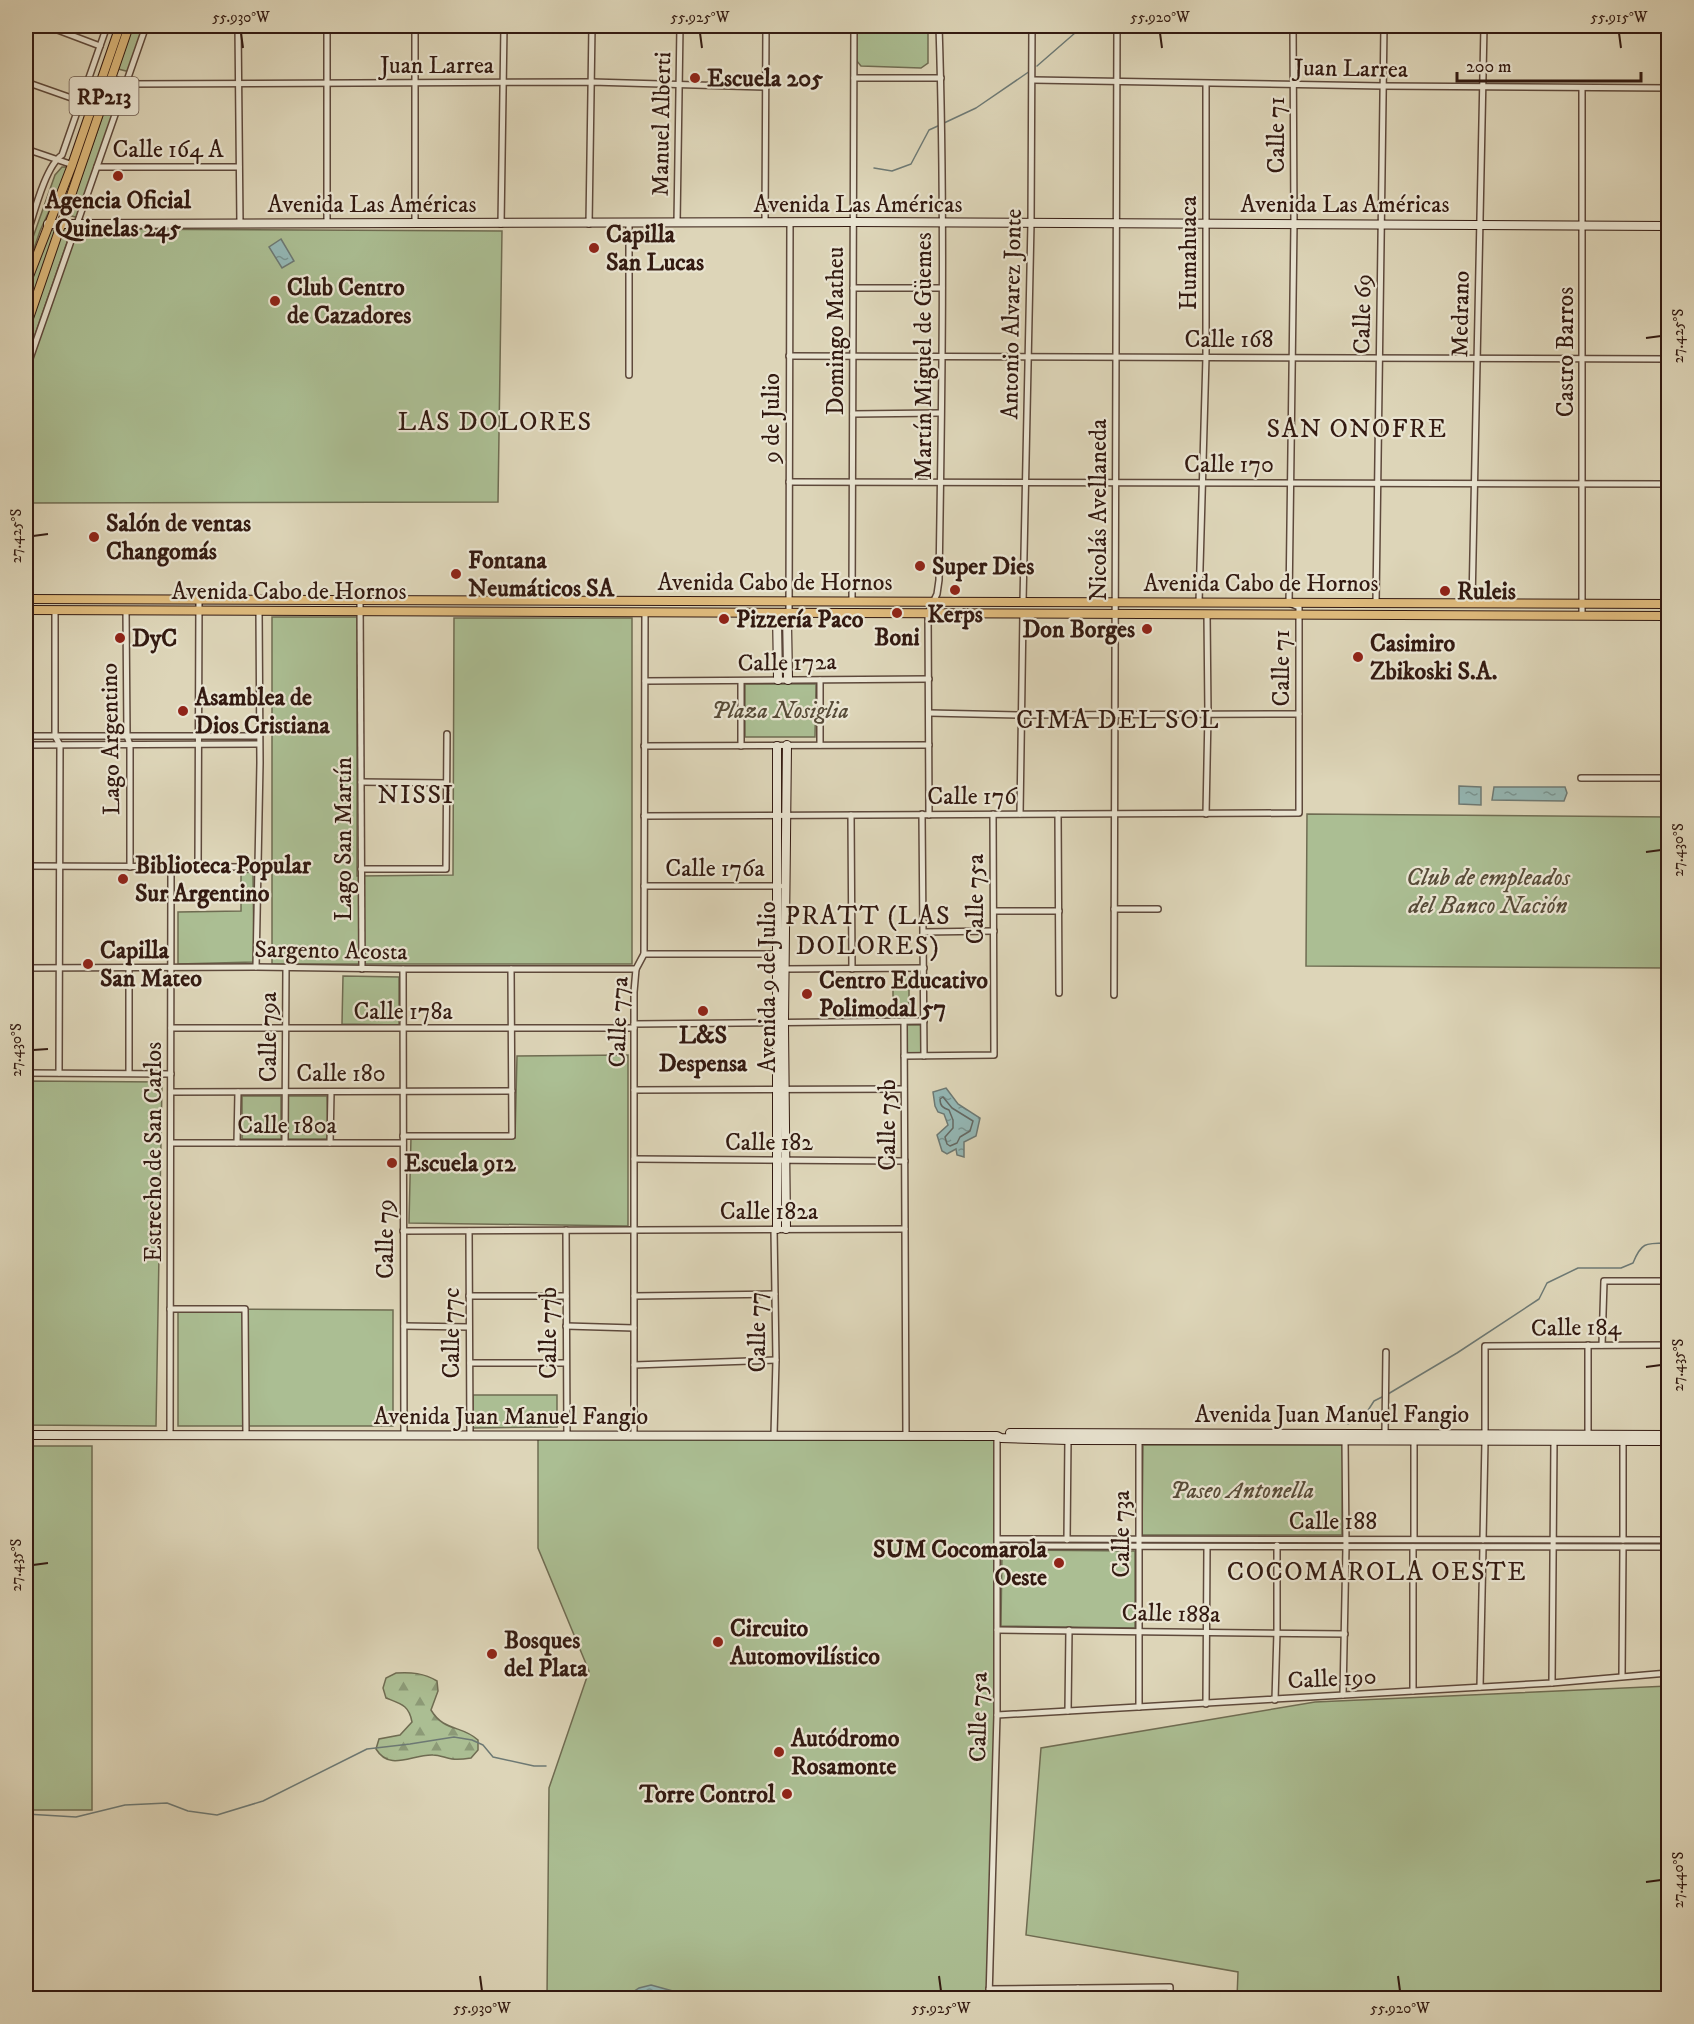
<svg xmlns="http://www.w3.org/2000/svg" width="1694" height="2024" font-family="'IM FELL DW Pica',serif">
  <defs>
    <pattern id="forest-firs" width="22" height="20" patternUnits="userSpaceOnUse" patternTransform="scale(1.5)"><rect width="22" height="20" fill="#abbe93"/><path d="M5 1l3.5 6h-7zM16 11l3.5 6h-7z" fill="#8c9a77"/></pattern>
    <pattern id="water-ripples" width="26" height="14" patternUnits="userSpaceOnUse" patternTransform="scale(1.5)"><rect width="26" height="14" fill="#94b8b6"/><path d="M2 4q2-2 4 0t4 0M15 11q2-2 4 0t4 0" fill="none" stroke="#799593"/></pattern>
  </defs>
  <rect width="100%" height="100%" fill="#ddd5b8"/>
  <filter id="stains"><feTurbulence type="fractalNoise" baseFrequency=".00333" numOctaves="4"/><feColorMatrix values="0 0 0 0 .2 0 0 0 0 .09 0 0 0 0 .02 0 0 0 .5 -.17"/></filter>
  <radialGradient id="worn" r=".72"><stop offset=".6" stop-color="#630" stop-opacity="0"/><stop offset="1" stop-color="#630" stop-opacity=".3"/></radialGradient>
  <g fill="#abbe93" stroke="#6f6c52" stroke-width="1.5">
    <path d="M133,26H146L130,72L118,69Z"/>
    <path d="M856,26H928V63L921,68L861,66L856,60Z"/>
    <path d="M113,86L124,87L79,218L68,215Z"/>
    <path d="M62,167H69L40,231L26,272V257L55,175Z"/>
    <path d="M63,227L72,228L26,361V333Z"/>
    <path d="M49,229L57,231L26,318V293Z"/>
    <path d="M74,229L502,231L498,502L26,503V370Z"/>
    <path d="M272,617H357V876L453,875L454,618H632V964H272Z"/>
    <path d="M745,684H816L815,737H745Z"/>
    <path d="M1307,814L1668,817V968L1306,966Z"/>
    <path d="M253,872L254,962L178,964V912L241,911V873Z"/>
    <path d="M343,976L399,977V1025L342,1024Z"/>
    <rect x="893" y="977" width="16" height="28"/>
    <rect x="907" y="1025" width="15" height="28"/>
    <path d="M628,1055V1226L409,1223L411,1137L515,1138L517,1056Z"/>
    <path d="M26,1081L162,1082L156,1426L26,1425Z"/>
    <rect x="242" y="1096" width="39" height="43"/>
    <path d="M288,1096H327L328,1139H288Z"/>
    <path d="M178,1309L393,1310V1426H178Z"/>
    <path d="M473,1395H557V1427L473,1428Z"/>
    <path d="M538,1436H997V1715L992,1998H547L549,1788L589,1671L538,1548Z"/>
    <path d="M1143,1445H1343L1342,1535H1142Z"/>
    <rect x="26" y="1446" width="66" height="364"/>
    <path d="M1002,1550L1135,1551V1628L1001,1626Z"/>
    <path d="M1668,1686V1998H1237L1238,1972L1026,1935L1041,1748L1315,1702Z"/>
  </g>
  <path fill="url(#forest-firs)" stroke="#6f6c52" stroke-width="1.5" d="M396,1673C411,1672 424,1673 437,1681L438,1691L431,1710C444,1732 462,1725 478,1740V1750L471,1758C465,1759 458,1760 452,1759C445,1758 440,1755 433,1755C412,1754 390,1772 376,1749L379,1739L400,1735L412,1722C409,1705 401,1704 386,1698L383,1688L386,1678Z"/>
  <g fill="url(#water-ripples)" stroke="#6d7974" stroke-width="1.5">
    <path d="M281,239L294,261L282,268L269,247Z"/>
    <path d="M1459,786L1481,787V805L1459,804Z"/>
    <path d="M1494,787H1565L1567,793L1564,801L1492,800Z"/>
    <path d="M946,1088L958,1104L980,1118L976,1136L964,1142V1157L957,1155L956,1149L947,1154L942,1151L937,1135L948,1125L944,1114L938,1112L935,1106L933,1092Z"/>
    <path d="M651,1985L680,1993L689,1998H624L639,1988Z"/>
  </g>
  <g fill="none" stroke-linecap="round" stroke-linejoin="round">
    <path stroke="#646964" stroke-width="1.5" d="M943,1097L952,1108L973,1121L970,1131L960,1137L957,1143L950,1146L947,1144L945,1137L953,1128V1120L949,1110C943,1108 940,1106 940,1099Z"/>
    <g stroke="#6d7974" stroke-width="1.5">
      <path d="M1037,66L1083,26"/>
      <path d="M944,123L976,108L1030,71"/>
      <path d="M874,168L892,171L911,164L929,130L940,125"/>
      <path d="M1388,1394L1457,1353L1539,1299L1547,1283L1578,1268H1621L1633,1263C1641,1243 1645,1243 1666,1243L1668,1247"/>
      <path d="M1348,1424L1365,1415L1374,1401L1384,1396"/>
      <path d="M26,1814L76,1817L125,1805L167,1803L188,1811L217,1815L263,1801L367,1749L410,1744L454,1737L472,1740L483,1745L493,1757L534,1766H546"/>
    </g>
    <g stroke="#5e493b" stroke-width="8">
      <g id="minor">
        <path d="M47,26L100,46"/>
        <path d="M238,26L240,224"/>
        <path d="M110,77L126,84L592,82L766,87"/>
        <path d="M854,78H941"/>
        <path d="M1033,80L1383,86L1668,88"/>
        <path d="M26,82L80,101"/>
        <path d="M26,149L73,165"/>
        <path d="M97,167H239"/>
        <path d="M1668,193V266"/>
        <path d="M677,223L680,26"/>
        <path d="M765,223L766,26"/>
        <path d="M327,224V26"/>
        <path d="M415,224V26"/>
        <path d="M501,224L504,26"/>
        <path d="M589,224L592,26"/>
        <path d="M629,224V375"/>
        <path d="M26,238C33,217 45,166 62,155L107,26"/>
        <path d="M853,288H942"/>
        <path d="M789,356L1668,359"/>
        <path d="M26,370L146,26"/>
        <path d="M853,414L940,413"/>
        <path d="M789,482L1668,484"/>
        <path d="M360,600L362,969"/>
        <path d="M852,602L854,26"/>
        <path d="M1023,602L1031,223L1032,26"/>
        <path d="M1199,602L1206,357V84"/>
        <path d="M1376,603L1384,26"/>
        <path d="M1472,603L1484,26"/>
        <path d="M55,610V736L60,745L59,1073"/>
        <path d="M126,610L127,736L130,745V867"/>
        <path d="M789,613L790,223"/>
        <path d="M1582,616V88"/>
        <path d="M645,681L929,679"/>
        <path d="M929,713L1023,715L1299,714"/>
        <path d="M26,736H259"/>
        <path d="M26,745L259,744"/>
        <path d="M820,745V680"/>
        <path d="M644,746L929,745"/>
        <path d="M741,746V681"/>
        <path d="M1581,778H1668"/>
        <path d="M361,782L446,783"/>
        <path d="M922,814L924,1056"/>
        <path d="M1020,814L1023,613"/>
        <path d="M1058,814L1059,993"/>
        <path d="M1206,814L1208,714L1207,614"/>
        <path d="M851,815L852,969"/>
        <path d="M929,815L928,613L937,594L939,580C942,395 945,210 939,26"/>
        <path d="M644,816L1299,813V607L1289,603L1294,223L1293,26"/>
        <path d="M26,866L258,867"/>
        <path d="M198,868L199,600"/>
        <path d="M361,869H446L447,734"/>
        <path d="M644,886H780"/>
        <path d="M1114,909H1158"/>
        <path d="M994,911H1059"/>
        <path d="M924,932L994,931"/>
        <path d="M644,954H777"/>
        <path d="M256,967L260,763L259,611"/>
        <path d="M26,968L256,967L403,969H636"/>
        <path d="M403,969L404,1436"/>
        <path d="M785,969L924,968"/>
        <path d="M1114,995L1117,26"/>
        <path d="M904,1022L906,1436"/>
        <path d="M634,1024L924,1021"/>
        <path d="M171,1028H634"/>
        <path d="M904,1056L994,1055L993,814"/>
        <path d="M26,1073L171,1074"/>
        <path d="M129,1073V969"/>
        <path d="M634,1090L904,1089"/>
        <path d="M171,1092L512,1091"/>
        <path d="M403,1136H512L511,969"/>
        <path d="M171,1143H403"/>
        <path d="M237,1143L238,1092"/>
        <path d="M285,1143L286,968"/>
        <path d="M330,1143L331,1092"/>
        <path d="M634,1159L905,1161"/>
        <path d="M774,1229L776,1360L774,1435"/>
        <path d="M566,1230L567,1436"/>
        <path d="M403,1231L905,1229"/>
        <path d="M469,1231L470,1436"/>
        <path d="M469,1296H566"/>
        <path d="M634,1296L775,1294"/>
        <path d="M170,1309H245L246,1436"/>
        <path d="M404,1326L469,1327"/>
        <path d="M566,1326L634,1328"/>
        <path d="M1588,1345V1435"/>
        <path d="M1602,1345L1604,1281H1668"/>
        <path d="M470,1363H566"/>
        <path d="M634,1365L776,1360"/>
        <path d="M1385,1433L1386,1352"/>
        <path d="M1485,1434V1346L1668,1345"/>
        <path d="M170,1436L171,868"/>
        <path d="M634,1436V992L636,969L644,954L645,612"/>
        <path d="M1139,1438V1707"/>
        <path d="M1623,1441V1540"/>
        <path d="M998,1539L1668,1540"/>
        <path d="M1414,1539V1441"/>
        <path d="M1067,1540L1068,1438"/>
        <path d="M1483,1540L1485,1441"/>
        <path d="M998,1546L1668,1547"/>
        <path d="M997,1630L1345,1634"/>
        <path d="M1622,1676L1623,1547"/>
        <path d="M1552,1683L1554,1441"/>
        <path d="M1480,1687L1483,1547"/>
        <path d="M1413,1691V1547"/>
        <path d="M1343,1695L1346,1547L1345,1439"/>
        <path d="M1275,1700L1277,1632V1545"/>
        <path d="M1206,1704L1207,1547"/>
        <path d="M1068,1711L1069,1630"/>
        <path d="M997,1715L1552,1683L1668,1673"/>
        <path d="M1078,1988L1079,1998"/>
        <path d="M989,1989L1170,1987V1998"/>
        <path d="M989,1998L997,1715V1436"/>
      </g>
    </g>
    <g stroke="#331a11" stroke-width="10">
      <g id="secondary">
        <path d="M48,224L853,222L1668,226"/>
        <path d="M777,613L778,680"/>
        <path d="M787,613L788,680"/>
        <path d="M777,746V1229"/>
        <path d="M786,1229L784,1023L787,745"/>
        <path d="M1010,1433L1668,1435"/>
        <path d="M26,1435L997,1436L1001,1438L1068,1440L1668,1441"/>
      </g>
    </g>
    <g stroke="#331a11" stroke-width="10">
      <g id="primary">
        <path d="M26,284L72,165L120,26"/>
        <path d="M26,327L129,26"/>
        <path d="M26,599L1668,604"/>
        <path d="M26,610L1668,616"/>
      </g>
    </g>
    <use href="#minor" stroke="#e9e4d1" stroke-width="5"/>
    <use href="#secondary" stroke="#e9e4d1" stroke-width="8"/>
    <use href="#primary" stroke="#deba7c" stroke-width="8"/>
  </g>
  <path fill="none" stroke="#331a11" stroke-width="2" d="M241,33L243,48M700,33L702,48M1160,33L1162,48M1619,33L1621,48M1646,338L1661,336M33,536L48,534M1646,852L1661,850M33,1050L48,1049M1646,1367L1661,1365M33,1565L48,1563M1646,1882L1661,1880M480,1976L482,1991M939,1976L941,1991M1398,1976L1400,1991"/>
  <g fill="#8f2418" stroke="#e9e4d1" stroke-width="2">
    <circle cx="695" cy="78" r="6"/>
    <circle cx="118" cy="176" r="6"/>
    <circle cx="594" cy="248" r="6"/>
    <circle cx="275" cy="301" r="6"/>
    <circle cx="94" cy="537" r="6"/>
    <circle cx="920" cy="566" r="6"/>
    <circle cx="456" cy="574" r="6"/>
    <circle cx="955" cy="590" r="6"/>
    <circle cx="1445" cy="591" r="6"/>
    <circle cx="897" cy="613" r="6"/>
    <circle cx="724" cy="619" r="6"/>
    <circle cx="1147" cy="629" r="6"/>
    <circle cx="120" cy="638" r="6"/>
    <circle cx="1358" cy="657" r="6"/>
    <circle cx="183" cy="711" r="6"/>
    <circle cx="123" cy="879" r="6"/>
    <circle cx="88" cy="964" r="6"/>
    <circle cx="807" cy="994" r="6"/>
    <circle cx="703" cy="1011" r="6"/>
    <circle cx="392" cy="1163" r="6"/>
    <circle cx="1059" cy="1563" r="6"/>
    <circle cx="718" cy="1642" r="6"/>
    <circle cx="492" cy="1654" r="6"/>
    <circle cx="779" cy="1752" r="6"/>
    <circle cx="787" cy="1794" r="6"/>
  </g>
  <g text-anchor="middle" stroke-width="4.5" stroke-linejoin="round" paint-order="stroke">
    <rect fill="#e9e4d1" stroke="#6a574b" stroke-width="1.5" x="69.5" y="77" width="69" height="38" rx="4.5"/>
    <g font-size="22" font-weight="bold" fill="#331a11">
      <text x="104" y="104">RP213</text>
    </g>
    <g font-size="24" fill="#331a11" stroke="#e9e4d1">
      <text x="437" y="73">Juan Larrea</text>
      <text transform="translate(1351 68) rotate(1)" y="8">Juan Larrea</text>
      <text transform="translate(661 124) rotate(-89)" y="8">Manuel Alberti</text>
      <text transform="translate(1276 135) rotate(-90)" y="8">Calle 71</text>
      <text x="168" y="157">Calle 164 A</text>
      <text x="372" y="212">Avenida Las Américas</text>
      <text x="858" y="212">Avenida Las Américas</text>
      <text x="1345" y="212">Avenida Las Américas</text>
      <text transform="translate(1188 253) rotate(-90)" y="8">Humahuaca</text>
      <text transform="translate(1011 314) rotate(-89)" y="8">Antonio Alvarez Jonte</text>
      <text transform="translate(1362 314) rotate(-89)" y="8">Calle 69</text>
      <text transform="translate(1460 314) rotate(-89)" y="8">Medrano</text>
      <text transform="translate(835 331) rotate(-90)" y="8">Domingo Matheu</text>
      <text x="1229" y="347">Calle 168</text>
      <text transform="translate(1565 352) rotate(-90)" y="8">Castro Barros</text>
      <text transform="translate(923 356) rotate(-90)" y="8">Martín Miguel de Güemes</text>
      <text transform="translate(771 418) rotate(-90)" y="8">9 de Julio</text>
      <text x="1229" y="472">Calle 170</text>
      <text transform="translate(1098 510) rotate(-90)" y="8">Nicolás Avellaneda</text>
      <text x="775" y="590">Avenida Cabo de Hornos</text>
      <text x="1261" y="591">Avenida Cabo de Hornos</text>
      <text x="289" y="599">Avenida Cabo de Hornos</text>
      <text transform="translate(787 662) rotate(-1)" y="8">Calle 172a</text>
      <text transform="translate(1281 668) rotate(-90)" y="8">Calle 71</text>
      <text transform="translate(110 739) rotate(-91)" y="8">Lago Argentino</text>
      <text x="972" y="804">Calle 176</text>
      <text transform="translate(343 839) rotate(-90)" y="8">Lago San Martín</text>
      <text x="715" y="876">Calle 176a</text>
      <text transform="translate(975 899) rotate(-90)" y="8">Calle 75a</text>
      <text transform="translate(331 950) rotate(1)" y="8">Sargento Acosta</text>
      <text transform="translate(767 987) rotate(-90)" y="8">Avenida 9 de Julio</text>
      <text x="403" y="1019">Calle 178a</text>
      <text transform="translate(618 1022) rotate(-88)" y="8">Calle 77a</text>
      <text transform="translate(268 1037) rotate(-90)" y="8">Calle 79a</text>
      <text x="341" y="1081">Calle 180</text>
      <text x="287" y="1133">Calle 180a</text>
      <text transform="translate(887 1125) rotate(-90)" y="8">Calle 75b</text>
      <text x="769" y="1150">Calle 182</text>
      <text transform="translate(153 1152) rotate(-90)" y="8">Estrecho de San Carlos</text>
      <text x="769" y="1219">Calle 182a</text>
      <text transform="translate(385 1239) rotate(-90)" y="8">Calle 79</text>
      <text transform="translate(1576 1327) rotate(-1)" y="8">Calle 184</text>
      <text transform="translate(757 1332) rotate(-90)" y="8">Calle 77</text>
      <text transform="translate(451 1333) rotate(-90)" y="8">Calle 77c</text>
      <text transform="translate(548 1333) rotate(-90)" y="8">Calle 77b</text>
      <text x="1332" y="1422">Avenida Juan Manuel Fangio</text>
      <text x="511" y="1424">Avenida Juan Manuel Fangio</text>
      <text x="1333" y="1529">Calle 188</text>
      <text transform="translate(1121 1534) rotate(-90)" y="8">Calle 73a</text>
      <text transform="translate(1171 1613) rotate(1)" y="8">Calle 188a</text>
      <text transform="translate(1332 1678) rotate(-3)" y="8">Calle 190</text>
      <text transform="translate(978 1717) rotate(-89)" y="8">Calle 75a</text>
    </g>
    <g font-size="24" font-weight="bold" fill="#331a11" stroke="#e9e4d1" text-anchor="start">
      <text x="707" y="86">Escuela 205</text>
      <text x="118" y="208" text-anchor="middle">Agencia Oficial<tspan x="118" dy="28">Quinelas 245</tspan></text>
      <text x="606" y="242">Capilla<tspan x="606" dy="28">San Lucas</tspan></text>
      <text x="287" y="295">Club Centro<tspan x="287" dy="28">de Cazadores</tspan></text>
      <text x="106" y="531">Salón de ventas<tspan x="106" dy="28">Changomás</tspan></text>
      <text x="468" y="568">Fontana<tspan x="468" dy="28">Neumáticos SA</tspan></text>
      <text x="932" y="574">Super Dies</text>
      <text x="1457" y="599">Ruleis</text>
      <text x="955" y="622" text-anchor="middle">Kerps</text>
      <text x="736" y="627">Pizzería Paco</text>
      <text x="1135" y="637" text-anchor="end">Don Borges</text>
      <text x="897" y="645" text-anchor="middle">Boni</text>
      <text x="132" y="646">DyC</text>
      <text x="1370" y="651">Casimiro<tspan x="1370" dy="28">Zbikoski S.A.</tspan></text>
      <text x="195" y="705">Asamblea de<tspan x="195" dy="28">Dios Cristiana</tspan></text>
      <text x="135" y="873">Biblioteca Popular<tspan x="135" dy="28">Sur Argentino</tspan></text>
      <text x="100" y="958">Capilla<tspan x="100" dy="28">San Mateo</tspan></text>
      <text x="819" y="988">Centro Educativo<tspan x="819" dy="28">Polimodal 57</tspan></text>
      <text x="703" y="1043" text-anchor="middle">L&amp;S<tspan x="703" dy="28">Despensa</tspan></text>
      <text x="404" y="1171">Escuela 912</text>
      <text x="1047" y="1557" text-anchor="end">SUM Cocomarola<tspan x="1047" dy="28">Oeste</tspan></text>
      <text x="730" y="1636">Circuito<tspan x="730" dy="28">Automovilístico</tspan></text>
      <text x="504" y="1648">Bosques<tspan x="504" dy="28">del Plata</tspan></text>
      <text x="791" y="1746">Autódromo<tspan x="791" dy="28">Rosamonte</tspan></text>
      <text x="775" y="1802" text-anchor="end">Torre Control</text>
    </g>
    <g font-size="24" font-style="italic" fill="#574b38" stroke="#e9e4d1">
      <text x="780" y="718">Plaza Nosiglia</text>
      <text x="1488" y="885">Club de empleados<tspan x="1488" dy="28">del Banco Nación</tspan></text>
      <text x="1242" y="1498">Paseo Antonella</text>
    </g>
    <g font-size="26" letter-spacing="1.5" fill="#331a11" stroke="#e9e4d1">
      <text x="495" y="430">LAS DOLORES</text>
      <text x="1357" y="437">SAN ONOFRE</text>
      <text x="1118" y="728">CIMA DEL SOL</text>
      <text x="416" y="803">NISSI</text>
      <text x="868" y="924">PRATT (LAS<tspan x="868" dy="30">DOLORES)</tspan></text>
      <text x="1377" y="1580">COCOMAROLA OESTE</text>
    </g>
  </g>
  <rect width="1694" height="2024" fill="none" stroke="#ddd5b8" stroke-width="66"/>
  <path d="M1457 72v9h184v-9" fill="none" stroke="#331a11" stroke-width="3"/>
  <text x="1466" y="72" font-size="18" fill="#331a11" stroke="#e9e4d1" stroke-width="4.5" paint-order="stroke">200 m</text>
  <rect x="33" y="33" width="1628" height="1958" fill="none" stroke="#331a11" stroke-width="2"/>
  <g font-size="15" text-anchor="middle" fill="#331a11">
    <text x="241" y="22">55.930°W</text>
    <text x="700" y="22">55.925°W</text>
    <text x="1160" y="22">55.920°W</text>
    <text x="1619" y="22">55.915°W</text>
    <text transform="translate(1678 336) rotate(-90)" y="5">27.425°S</text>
    <text transform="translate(16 536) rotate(-90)" y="5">27.425°S</text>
    <text transform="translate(1678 850) rotate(-90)" y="5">27.430°S</text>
    <text transform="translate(16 1050) rotate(-90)" y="5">27.430°S</text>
    <text transform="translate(1678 1365) rotate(-90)" y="5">27.435°S</text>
    <text transform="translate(16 1565) rotate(-90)" y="5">27.435°S</text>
    <text transform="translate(1678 1880) rotate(-90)" y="5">27.440°S</text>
    <text x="482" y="2013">55.930°W</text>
    <text x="941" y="2013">55.925°W</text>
    <text x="1400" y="2013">55.920°W</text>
  </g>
  <rect width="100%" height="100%" filter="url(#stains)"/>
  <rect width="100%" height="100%" fill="url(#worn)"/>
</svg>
